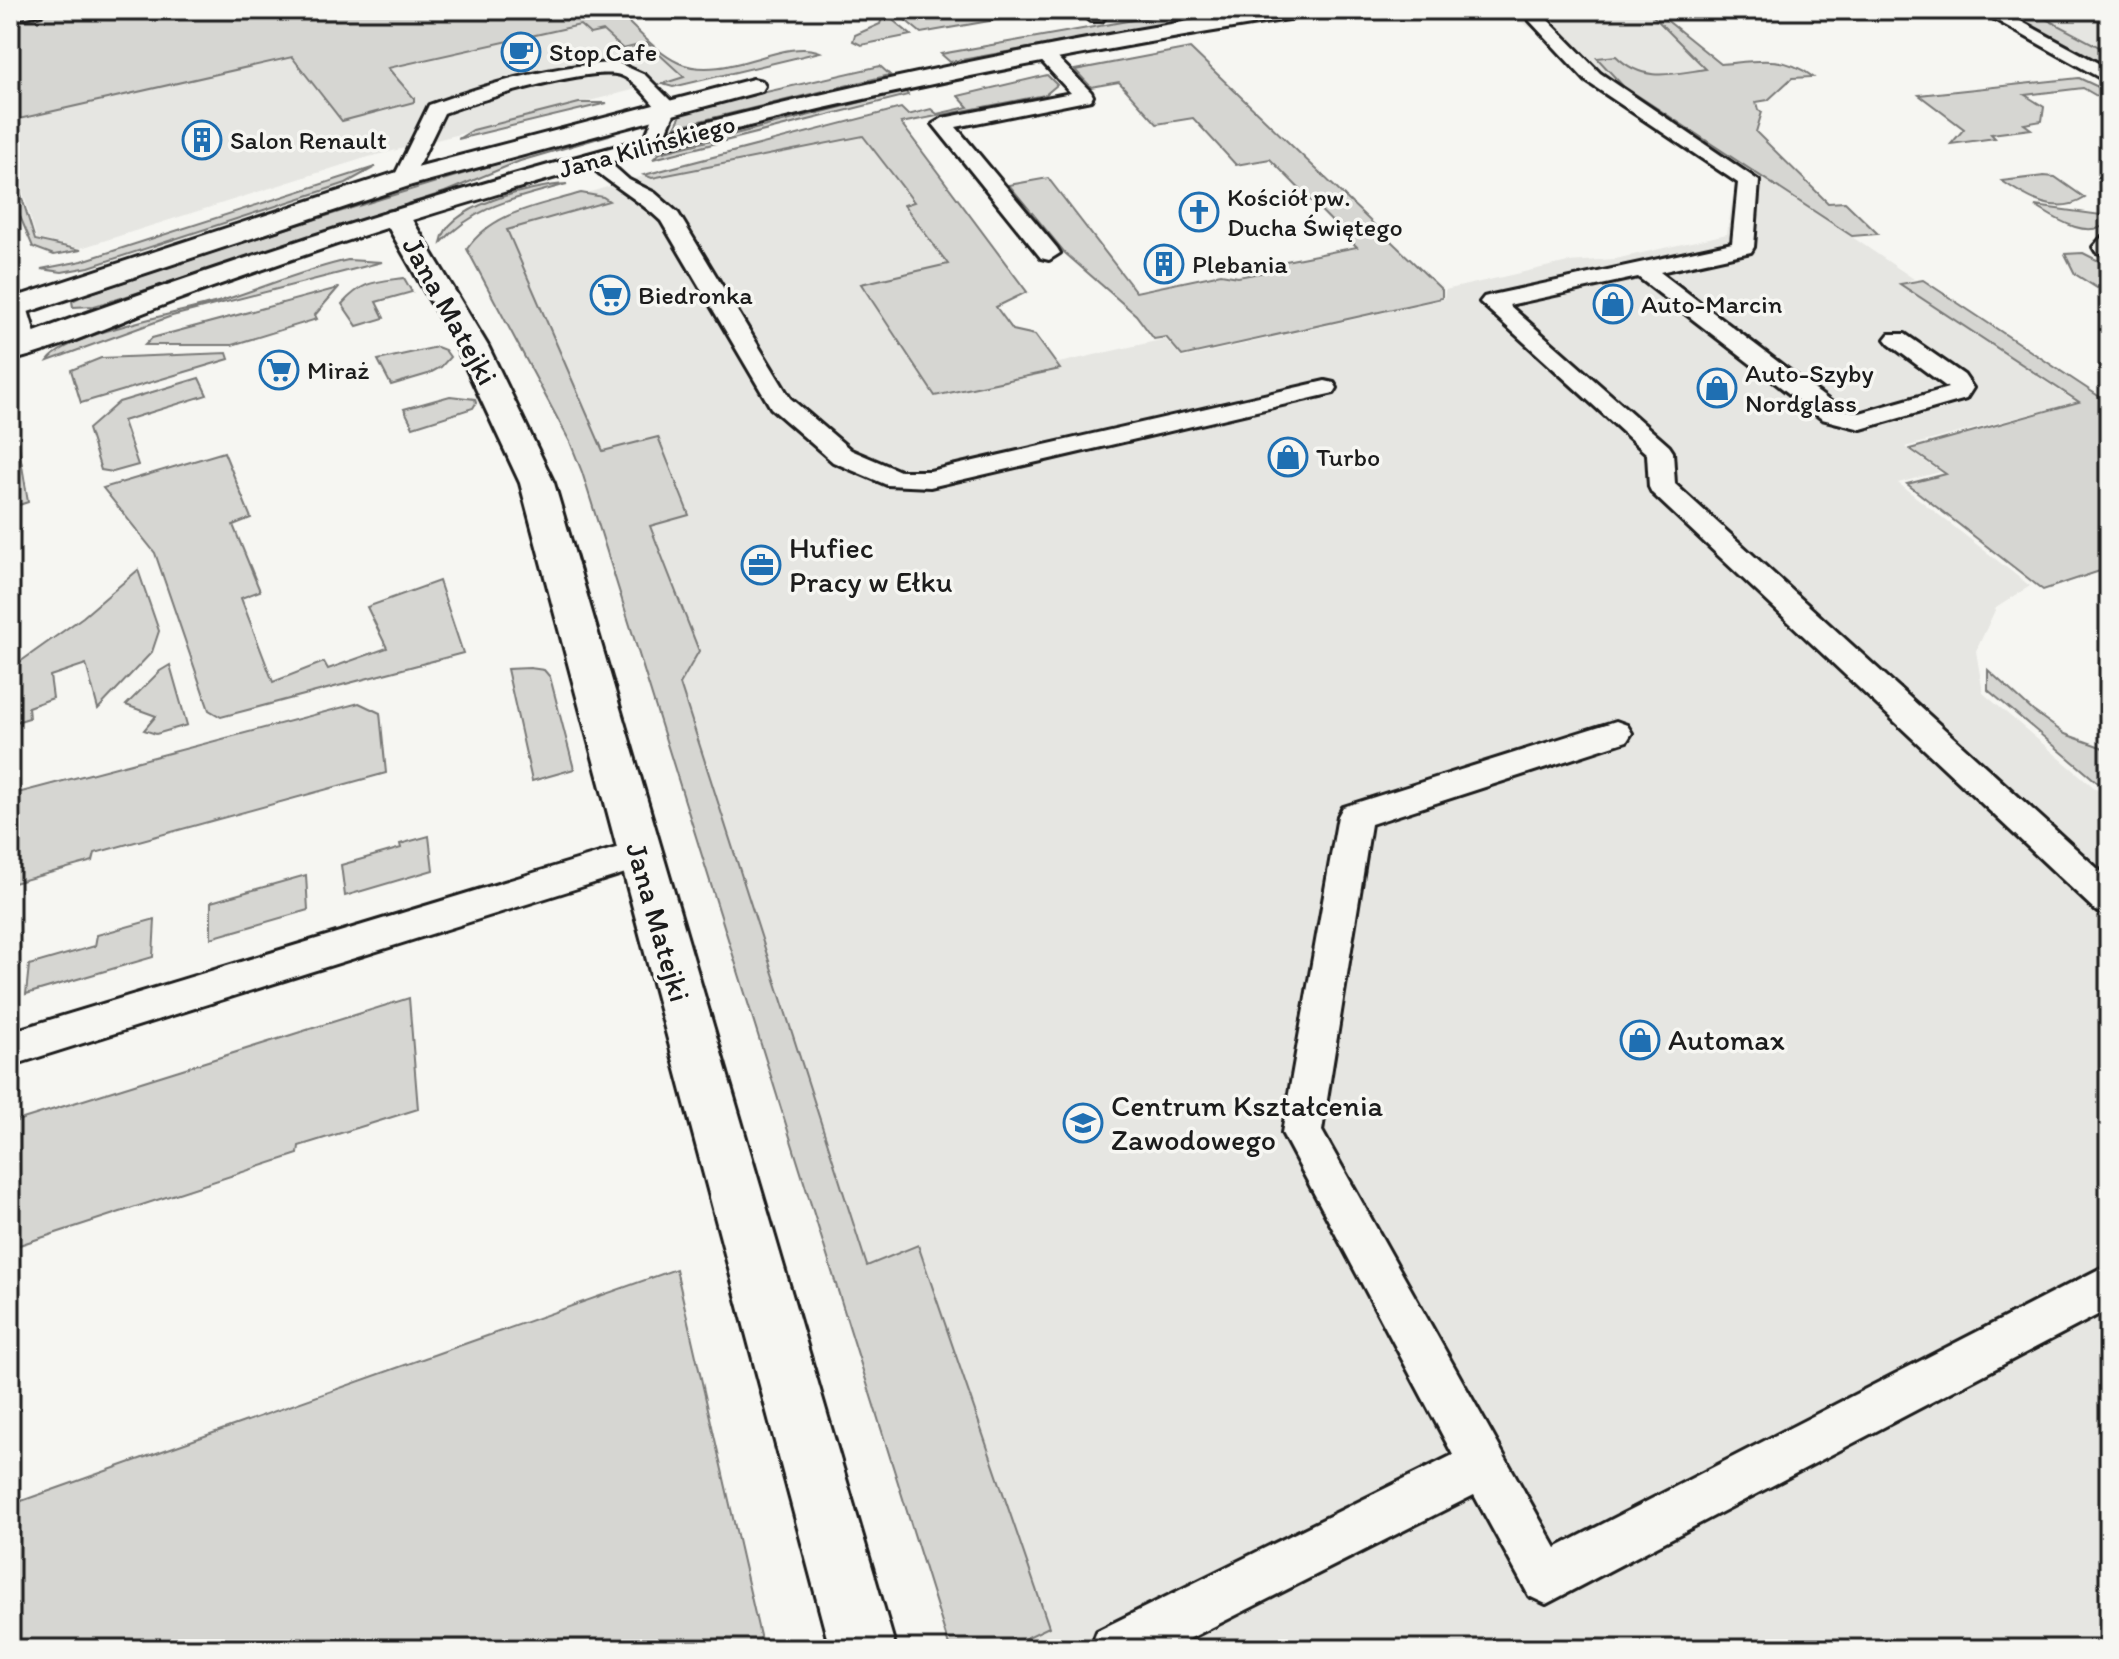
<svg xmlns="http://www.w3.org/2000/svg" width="2119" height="1659" font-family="Itim,sans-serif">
  <rect width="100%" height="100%" fill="#f6f6f2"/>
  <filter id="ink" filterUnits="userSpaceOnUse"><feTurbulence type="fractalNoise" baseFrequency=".0125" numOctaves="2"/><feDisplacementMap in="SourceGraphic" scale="16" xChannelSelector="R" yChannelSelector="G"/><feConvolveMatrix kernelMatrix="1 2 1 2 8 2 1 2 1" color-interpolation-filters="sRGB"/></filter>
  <g filter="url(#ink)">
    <g fill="#e6e6e2">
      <path d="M10,10L591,23L612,18L647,44L684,77L365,158L81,248L37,239L10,150Z"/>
      <path d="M1501,10H1650L1711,70L1621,80L1914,279L1899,284L2076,402L1905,447L1940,472L1898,483L2030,586L1996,608L1976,651L1983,693L2109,800V1649H981L497,220L647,175L870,116L981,266L970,383L1165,339L1182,358L1444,299L1445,290L1568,262L1615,259L1727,234L1735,184L1589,86L1536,31Z"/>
      <path d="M2030,10H2109V51Z"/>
    </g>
    <g fill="#d6d6d2" stroke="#797977" stroke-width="2">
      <path d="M10,10H584L592,17L616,11C635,27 656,53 679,63C725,83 784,37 820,52L673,87L662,84L684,77L647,43L623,49L603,31L590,34L580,25L388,68L414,98V102L342,121L292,57L10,121Z"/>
      <path d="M893,10H902L908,15L904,10H1052L921,33Z"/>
      <path d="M1190,10H1242L950,62L941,54Z"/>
      <path d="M1647,10H1654L1721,64C1756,61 1784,54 1813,77L1792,78L1768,100L1756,102L1758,110L1762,112L1756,132L1828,203L1845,202L1878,234L1852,236L1623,86L1597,58L1616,56C1643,83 1672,74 1706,69Z"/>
      <path d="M2002,10H2029L2109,52V69Z"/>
      <path d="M884,13L911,35L861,45L853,41L855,35L880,24Z"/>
      <path d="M1190,48L1442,290V298L1182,356L1166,337L1154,339L1136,315L1065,253L1009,185L1048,178L1136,292L1221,274L1238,277L1270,271L1276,263L1357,247L1270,159L1236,165L1193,118L1157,124L1119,82L1091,87L1075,70Z"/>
      <path d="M880,66L890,75L675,127L683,111Z"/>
      <path d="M1047,75L1057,85L1045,95L901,123L1027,292L996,307L1013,330L1035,335L1060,369L935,396L861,284L948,264L904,205L914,202L863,136L652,178L644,175L901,108L908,115L931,109L937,114L968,107L958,96Z"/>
      <path d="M2079,78L2109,92V103L2083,88L2025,95L2044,107L2042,121L2024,124L2031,129L1991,134L1995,138L1951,144L1964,129L1919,95Z"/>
      <path d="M905,91L908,95L653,159L660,153Z"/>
      <path d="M579,103H607L458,139L473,130Z"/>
      <path d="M617,129H621L609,135L520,161L445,192L115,300L94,306L73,307L72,301L82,296C259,236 436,180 617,129Z"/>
      <path d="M10,159L35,240L81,250L54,255L33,247L10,193Z"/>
      <path d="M375,167L346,183L319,192L89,267L62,272L41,269L82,261Z"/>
      <path d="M2044,176L2055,177L2085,198C2056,216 2029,199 2002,181Z"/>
      <path d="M567,184C518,198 477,204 441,243C446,205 533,186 567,184Z"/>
      <path d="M581,193L603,197L609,201L507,230L603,451L658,437L689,515L650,526L699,651L680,684L867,1266L918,1245L1049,1627L1003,1649H950L582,472L570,442L467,249C493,211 539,206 581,193Z"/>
      <path d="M2035,206L2109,216V223C2085,240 2055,218 2035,206Z"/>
      <path d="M2083,253L2109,266V279L2097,288L2075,274L2065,254Z"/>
      <path d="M348,260L382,262L172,316L48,361C66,334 179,313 214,303C258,290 302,270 348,260Z"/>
      <path d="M404,278L412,292L376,302L384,318L357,326L342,304C363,281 374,282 404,278Z"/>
      <path d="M1923,280L2109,403V568L2043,590L1907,484L1946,474L1910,449L2079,402L1900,284Z"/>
      <path d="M338,288L315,315L317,319L232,345H145L152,338Z"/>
      <path d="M437,347L445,350L450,357L441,367L428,374L391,385L378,360Z"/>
      <path d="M227,353L229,359L81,403L71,370L101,358Z"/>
      <path d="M199,378L207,395L123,421L138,465L113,472L101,470L88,429L119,402Z"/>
      <path d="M10,392L28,502L10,508Z"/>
      <path d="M450,396L475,399L476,403L473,408L413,427L404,409Z"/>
      <path d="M224,452L251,518L233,525L260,591L241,598L273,682L324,662L328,669L387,648L367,607L439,581L463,653L221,717L209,710L155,553L103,488Z"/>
      <path d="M138,570L159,631L152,652L98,709L86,664L50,676L53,698L28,707L29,718L10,724V669L83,617Z"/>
      <path d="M170,665L187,725L156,734L144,730L156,716L126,705L160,671Z"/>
      <path d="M530,668L544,670L550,677L574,769L532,781L507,669Z"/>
      <path d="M1988,670L2033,711L2065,734L2109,750V792L1988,690Z"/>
      <path d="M359,703L380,713L386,773L95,853L93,861L10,884V795Z"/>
      <path d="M429,836L433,870L345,896L341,865L401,848L400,844Z"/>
      <path d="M306,875L308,910L211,938V902Z"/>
      <path d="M155,919L153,957L26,994L29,965L95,946L97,935Z"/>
      <path d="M409,998L418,1109L299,1146L298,1154L10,1248V1123Z"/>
      <path d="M676,1269L763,1649H10V1505Z"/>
    </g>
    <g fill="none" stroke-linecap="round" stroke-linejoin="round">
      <g stroke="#1c1c1c" stroke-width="6">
        <g id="lane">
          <path d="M10,10H45L42,14L10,20Z"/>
          <path d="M1077,10H1097L1105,17L1102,21H1090Z"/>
          <path d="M1525,10H1543L1544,16L1600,73L1759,181L1754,247L1751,252L1660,272L1840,409L1860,413L1948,388L1889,344L1885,339L1889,334H1905L1964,375L1973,388L1966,399L1861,429L1822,419L1638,277L1509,305L1669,446L1673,452L1675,484L2109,879V916L2096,911L1652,493L1649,487L1647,454L1480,302L1484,297L1492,295L1732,243L1738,183L1586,81L1530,21Z"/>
          <path d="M1978,10H2000L2109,69V83Z"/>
          <path d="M1043,48L1049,49L1091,92L1093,96L1091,100L956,127L1057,248L1060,253L1049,260L1041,258L933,124L943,118L1071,93L1034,53Z"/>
          <path d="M618,63L645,75L677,107L660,147L653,149L643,143L657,108C647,97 635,80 620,75C590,66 476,101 444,113L410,183H396L393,179L429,105C487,84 556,64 618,63Z"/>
          <path d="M594,153L601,155L629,180L655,193L678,213L790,398L851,450L900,471H930L1325,381L1334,383L1337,388L1334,393L1325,395L930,487L887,485L833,462L771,408L661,221C638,199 611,185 587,163L584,159L587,155Z"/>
          <path d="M2109,236V256L2096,252L2093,247L2101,238Z"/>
          <path d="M1616,721L1627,725L1632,733L1627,741L1371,824L1322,1131L1556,1548L2109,1264V1309L1546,1604L1529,1596L1474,1495L1169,1649H1090L1097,1631L1453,1455L1282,1133L1338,816L1343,807Z"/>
          <path d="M639,841L651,845L656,855L651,865L10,1066V1032Z"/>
        </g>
      </g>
      <g stroke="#1c1c1c" stroke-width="6">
        <g id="street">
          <path d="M397,210L407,212L411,218L488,346L554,483L896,1649H830L520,483L456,346L383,218L387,212Z"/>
          <path d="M10,291L21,294L25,300L39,347L34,354L23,356L10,351Z"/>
        </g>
      </g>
      <g stroke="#1c1c1c" stroke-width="6">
        <g id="secondary">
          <path d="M1258,10H1313L1302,17C1028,59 759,116 494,195C386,227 280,262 174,301C120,321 66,347 10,361V341C419,190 826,76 1258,10Z"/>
          <path d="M753,79L762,81L765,86L762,91L412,185L10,318V299L394,173Z"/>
        </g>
      </g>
      <use href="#lane" fill="#f6f6f2" fill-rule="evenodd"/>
      <use href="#street" fill="#f6f6f2" fill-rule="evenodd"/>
      <use href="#secondary" fill="#f6f6f2" fill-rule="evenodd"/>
    </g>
  </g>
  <defs>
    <g id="cafe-ring" transform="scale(2)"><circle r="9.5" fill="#f6f6f2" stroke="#1f6fb2" stroke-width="1.5"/><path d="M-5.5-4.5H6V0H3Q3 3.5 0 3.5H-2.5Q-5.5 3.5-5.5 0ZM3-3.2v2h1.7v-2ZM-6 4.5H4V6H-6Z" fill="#1f6fb2"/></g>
    <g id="building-ring" transform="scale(2)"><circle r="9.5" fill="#f6f6f2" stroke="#1f6fb2" stroke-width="1.5"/><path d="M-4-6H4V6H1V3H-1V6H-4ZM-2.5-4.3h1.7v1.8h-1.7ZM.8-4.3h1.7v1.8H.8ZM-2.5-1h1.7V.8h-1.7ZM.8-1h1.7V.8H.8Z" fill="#1f6fb2"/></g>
    <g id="church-ring" transform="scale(2)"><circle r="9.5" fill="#f6f6f2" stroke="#1f6fb2" stroke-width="1.5"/><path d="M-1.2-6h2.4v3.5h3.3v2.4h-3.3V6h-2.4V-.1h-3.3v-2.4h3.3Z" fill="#1f6fb2"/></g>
    <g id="supermarket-ring" transform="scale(2)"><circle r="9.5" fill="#f6f6f2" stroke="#1f6fb2" stroke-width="1.5"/><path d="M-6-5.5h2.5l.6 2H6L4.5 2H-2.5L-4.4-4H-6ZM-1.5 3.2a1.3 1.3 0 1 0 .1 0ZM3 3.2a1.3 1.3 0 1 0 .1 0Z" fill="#1f6fb2"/></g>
    <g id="shop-ring" transform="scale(2)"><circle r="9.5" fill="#f6f6f2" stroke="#1f6fb2" stroke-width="1.5"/><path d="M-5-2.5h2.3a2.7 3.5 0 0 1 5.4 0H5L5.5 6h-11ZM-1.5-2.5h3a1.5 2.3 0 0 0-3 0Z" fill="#1f6fb2"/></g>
    <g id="office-ring" transform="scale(2)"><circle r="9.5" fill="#f6f6f2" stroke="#1f6fb2" stroke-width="1.5"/><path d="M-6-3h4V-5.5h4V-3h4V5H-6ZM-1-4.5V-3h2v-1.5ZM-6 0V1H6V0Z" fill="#1f6fb2"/></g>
    <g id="school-ring" transform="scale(2)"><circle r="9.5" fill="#f6f6f2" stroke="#1f6fb2" stroke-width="1.5"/><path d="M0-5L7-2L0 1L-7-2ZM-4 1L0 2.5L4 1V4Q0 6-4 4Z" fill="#1f6fb2"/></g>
  </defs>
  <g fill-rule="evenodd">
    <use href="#cafe-ring" x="521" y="52"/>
    <use href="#building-ring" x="202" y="140"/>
    <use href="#church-ring" x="1199" y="212"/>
    <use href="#building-ring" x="1164" y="264"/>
    <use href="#supermarket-ring" x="610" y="295"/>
    <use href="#shop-ring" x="1613" y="304"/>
    <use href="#supermarket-ring" x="279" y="370"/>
    <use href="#shop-ring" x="1717" y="388"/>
    <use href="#shop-ring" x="1288" y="457"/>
    <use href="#office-ring" x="761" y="565"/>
    <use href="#shop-ring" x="1640" y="1040"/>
    <use href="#school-ring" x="1083" y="1123"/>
  </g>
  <g text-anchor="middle" stroke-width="7" stroke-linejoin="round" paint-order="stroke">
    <g font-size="26" fill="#1c1c1c" stroke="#f6f6f2" text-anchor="start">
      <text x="549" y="61">Stop Cafe</text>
      <text x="230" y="149">Salon Renault</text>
      <text x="1227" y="206">Kościół pw.<tspan x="1227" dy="30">Ducha Świętego</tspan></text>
      <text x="1192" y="273">Plebania</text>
      <text x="638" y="304">Biedronka</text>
      <text x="1641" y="313">Auto-Marcin</text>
      <text x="307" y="379">Miraż</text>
      <text x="1745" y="382">Auto-Szyby<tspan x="1745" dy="30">Nordglass</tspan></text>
      <text x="1316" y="466">Turbo</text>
    </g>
    <g font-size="26" fill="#1c1c1c" stroke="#f6f6f2">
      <text transform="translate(647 146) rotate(-15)" y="9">Jana Kilińskiego</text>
    </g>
    <g font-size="30" fill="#1c1c1c" stroke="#f6f6f2">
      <text transform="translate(450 311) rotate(61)" y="10">Jana Matejki</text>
      <text transform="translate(658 922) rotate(74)" y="10">Jana Matejki</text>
    </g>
    <g font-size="30" fill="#1c1c1c" stroke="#f6f6f2" text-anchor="start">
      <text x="789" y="558">Hufiec<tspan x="789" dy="34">Pracy w Ełku</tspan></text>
      <text x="1668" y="1050">Automax</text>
      <text x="1111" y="1116">Centrum Kształcenia<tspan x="1111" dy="34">Zawodowego</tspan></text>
    </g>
  </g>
  <rect width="2119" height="1659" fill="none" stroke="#f6f6f2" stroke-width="40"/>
  <rect x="20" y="20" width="2079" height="1619" fill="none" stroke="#1c1c1c" stroke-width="3" filter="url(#ink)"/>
</svg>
